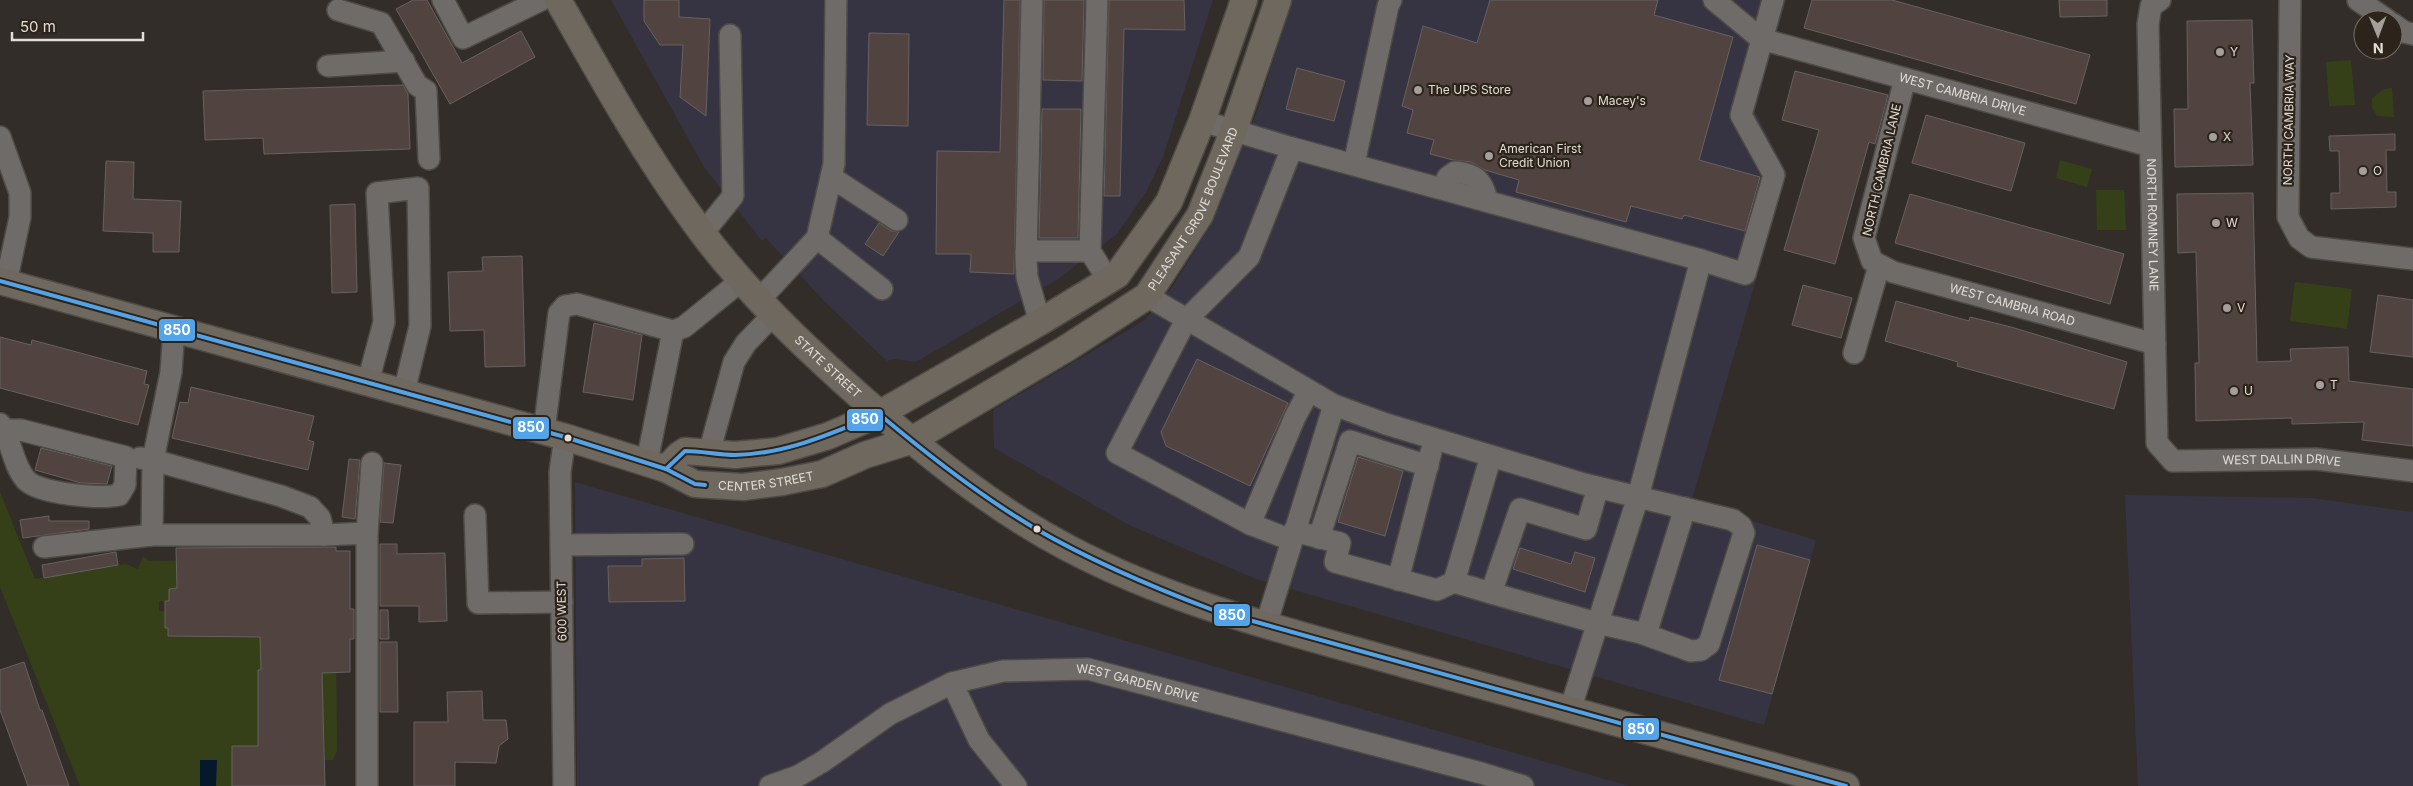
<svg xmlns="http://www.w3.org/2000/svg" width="2413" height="786" font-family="Inter,sans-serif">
  <rect width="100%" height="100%" fill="#322d28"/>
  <g fill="#363442">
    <path d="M611,0H1213L1163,157L1146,192L1117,234L1058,279L916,362L894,359L887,361L824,301L766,238L762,241L704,167Z"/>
    <path d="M1292,0H1786L1755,111L1787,173L1691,503L1816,540L1764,725L1256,579L1129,525L994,448L993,410L1145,320L1173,286L1212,223L1258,109Z"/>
    <path d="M575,482L1629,786H577Z"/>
    <path d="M2125,495L2311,498L2413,512V786H2138Z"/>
  </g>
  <g fill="#354019">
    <path d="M2351,60L2355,105L2329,106L2326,62Z"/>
    <path d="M2392,88L2394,117L2377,116L2372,107V98L2384,89Z"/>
    <path d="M2060,160L2092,169L2087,187L2056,178Z"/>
    <path d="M2096,190H2124L2126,230H2097Z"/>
    <path d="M2295,282L2352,289L2347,329L2290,321Z"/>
    <path d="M0,492L35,579L126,564L138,569L143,556L149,561L335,558L337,750L333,760H325L324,719H316V712H323L322,680L316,679L315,671H324V636H317V628H324V607H311V597L326,596V573H318L317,570H301L300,566H283L282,572H252L251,580H242L241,575H212V581H200V573H182V582H177V588L169,589V601H159V611H165V627L168,628V636H189V629H193L194,624H200V637L220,636V631H228V637H249V622H266L267,630H260L261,661H265V670H258V692H266V700H258V722L266,723V730L258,731V746L234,747L233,786H80L0,587Z"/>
  </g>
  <path fill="#06192c" d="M200,760H217L216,786H200Z"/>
  <g fill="#514340" stroke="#676260">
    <path d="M413,0H427L462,63L521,31L535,57L450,104L396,9Z"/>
    <path d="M644,0H679V17L710,19L706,116L680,97L683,45H660L644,21Z"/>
    <path d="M1004,0H1020L1014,274L970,272L971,254H936L937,151L1000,152Z"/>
    <path d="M1044,0H1084L1082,81L1043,80Z"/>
    <path d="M1109,0H1184L1185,30L1124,29L1120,196H1104Z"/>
    <path d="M1490,0H1658L1654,15L1733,37L1699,160L1760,177L1745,231L1684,215L1682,219L1631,206L1626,222L1516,192L1519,180L1485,170L1471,162L1453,160L1430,154L1434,140L1407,133L1413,110L1402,106L1423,26L1477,43Z"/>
    <path d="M1812,0H1892L2090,55L2076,104L1804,28Z"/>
    <path d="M2059,0H2107V16L2060,17Z"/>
    <path d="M2252,20L2254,83H2250L2253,165L2175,167L2174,109H2188L2187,21Z"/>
    <path d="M869,33L909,34L908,126L867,125Z"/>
    <path d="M1297,68L1345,81L1334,121L1286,109Z"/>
    <path d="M1795,71L1888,95L1875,144L1869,142L1835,264L1784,250L1819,130L1782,120Z"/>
    <path d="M403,85L408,94L410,149L264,154L263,138L205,140L203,91Z"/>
    <path d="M1042,109H1081L1078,238H1039Z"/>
    <path d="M1926,115L2025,143L2011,191L1912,163Z"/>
    <path d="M2395,134V150H2386L2387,192H2396V207L2331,209V193H2340L2339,151H2330L2329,136Z"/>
    <path d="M106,161L134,162L133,199L181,201L179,252H153V233L103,231Z"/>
    <path d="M2253,193L2257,362L2291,361L2290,349L2348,347L2349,381L2413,389V446L2362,440L2364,422L2292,424V418L2196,421L2195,363H2199L2196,252L2178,253L2177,194Z"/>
    <path d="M1910,194L2124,254L2110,304L1895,243Z"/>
    <path d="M355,204L357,292L332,293L330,205Z"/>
    <path d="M879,223L891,231L899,232L883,256L865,244Z"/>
    <path d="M522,256L525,366L485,367L484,330L450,331L448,272L483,271L482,257Z"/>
    <path d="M1803,285L1852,298L1841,338L1792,325Z"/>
    <path d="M2378,295L2413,300V357L2370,352Z"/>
    <path d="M1896,301L1969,321L1970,317L2011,327L2127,362L2114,409L1957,366L1958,362L1885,341Z"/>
    <path d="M594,323L642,335L633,400L583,392Z"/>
    <path d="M0,337L31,345L32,340L147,371L144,384L149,385L138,425L0,388Z"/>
    <path d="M1197,359L1288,403L1250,486L1166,446L1161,432Z"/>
    <path d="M191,387L314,416L308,440L314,442L308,470L172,438L180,402L188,403Z"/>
    <path d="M41,448L112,466L107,484L81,483L35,470Z"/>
    <path d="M1358,457L1403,471L1385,536L1338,522Z"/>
    <path d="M349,459L360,460L355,519L342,517Z"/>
    <path d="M384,463L401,465L393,523L380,522Z"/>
    <path d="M49,516V521H89V529L23,538L20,520Z"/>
    <path d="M380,544H397V554L445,553L447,621L419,622V606H380Z"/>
    <path d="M1757,545L1810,560L1772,694L1719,680Z"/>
    <path d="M336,547V551H350V609H354V639H350V672L322,673L325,786H232V746H258V670H261L260,637L168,636V628H165V601H169V589L177,588L176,548Z"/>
    <path d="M1520,548L1571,564L1575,552L1595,558L1585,592L1513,569Z"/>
    <path d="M116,552L118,565L44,578L42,565Z"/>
    <path d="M684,558L685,601L609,602L608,566H642V559Z"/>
    <path d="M380,610H388L389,639H380Z"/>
    <path d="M380,642H397L398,712H380Z"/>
    <path d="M24,662L40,710H42L69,786H28L3,718L0,710V670Z"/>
    <path d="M482,691L483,720H506L508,739L499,746L496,763L455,762V786H414V722H448L447,692Z"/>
  </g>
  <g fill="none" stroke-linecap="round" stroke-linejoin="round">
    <g stroke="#4e4a45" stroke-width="24">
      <g id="minor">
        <path d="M443,0L463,38L541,0"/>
        <path d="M1032,0L1026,259L1027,277L1040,322"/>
        <path d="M1097,0L1090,251L1108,280"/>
        <path id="s1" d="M1714,0L1761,39L2150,146"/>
        <path id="s2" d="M2160,0L2151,6L2148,24L2157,443L2173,461L2316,459L2413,471"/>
        <path d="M2290,0L2288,217L2299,238L2311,247L2413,259"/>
        <path d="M2358,0L2387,20"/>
        <path d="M338,10L381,23L417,85L426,91L429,159"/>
        <path d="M2393,24L2404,32L2413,34"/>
        <path d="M328,66L404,61"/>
        <path id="s3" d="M1905,79L1864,238L1872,261L1893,272L2155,344"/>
        <path d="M1202,121L1292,148"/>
        <path d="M0,137L20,193V217L6,283"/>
        <path d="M1354,164L1388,6L1391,0"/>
        <path d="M831,177L897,220"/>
        <path d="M1442,188L1448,177L1455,172C1475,174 1483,180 1487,201"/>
        <path d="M703,233L733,196L730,35"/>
        <path d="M817,238L834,164L836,0"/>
        <path d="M1026,251H1090"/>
        <path d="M1701,260L1745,274L1774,175L1741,115L1773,0"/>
        <path d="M1147,296L1334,405"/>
        <path d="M760,299L817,238L882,289"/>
        <path d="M174,329L171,372L153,460L152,535H324L367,533V786"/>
        <path d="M1854,353L1879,266"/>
        <path d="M368,382L384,322L377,193L418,188L420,326L404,392"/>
        <path d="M0,424C12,440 12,464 26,480C39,494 100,499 119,495L125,485L126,457L21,430H5"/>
        <path d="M544,431L559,313L565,306L577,304L673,331L684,327L742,280"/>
        <path d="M709,453L734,362L746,343L774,314"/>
        <path d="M140,458L153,460L281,496L310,507L320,518L324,535"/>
        <path d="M647,462L673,331"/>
        <path d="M475,515L478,603L562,602"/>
        <path d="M1250,524L1295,417L1309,391"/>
        <path d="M1294,531L1340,543L1335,562L1437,590L1454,582"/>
        <path d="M367,533L372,463"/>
        <path d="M1319,538L1350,441L1428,466"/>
        <path d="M1291,540L1250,524L1117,453L1186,320L1249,257L1292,148L1701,260L1638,497L1570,710"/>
        <path d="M561,545L683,544"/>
        <path d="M44,547L152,535"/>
        <path d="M1398,580L1431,452"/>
        <path d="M1491,593L1454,582L1491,456"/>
        <path d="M1266,625L1334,405L1386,424L1584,484C1634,496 1683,508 1733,520L1741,526L1744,533L1709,644L1701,650L1691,651L1641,633L1597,623L1491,593L1520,509L1586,529L1598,487"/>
        <path d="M1646,634L1685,508"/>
        <path d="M952,683L979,740L1016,786"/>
        <path d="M564,786L560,472L565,437"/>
        <path id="s4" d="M770,786L798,776L822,762L890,714L952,683L1003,671L1088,669L1481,773L1523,786"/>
      </g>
    </g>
    <g stroke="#4e4a45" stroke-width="29">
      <g id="major">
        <path id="s5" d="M558,0C601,76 643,152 695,223C742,288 803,346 864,400C928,455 992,508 1068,548C1178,606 1292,632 1411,666C1556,706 1701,746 1846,786"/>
        <path id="s6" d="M0,281L565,437L666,469L695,484L743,487L782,482L822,474L865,455L910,441L1067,348L1147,296L1200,215L1233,132L1278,0"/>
        <path d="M666,469L679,455L685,451L735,455L778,451L828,436L879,414L1040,322L1117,275L1169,202L1202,121L1244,0"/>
      </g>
    </g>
    <use href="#minor" stroke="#6f6b68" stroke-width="21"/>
    <use href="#major" stroke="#6f685f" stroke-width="26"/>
    <g stroke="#2c241b" stroke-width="8">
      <g id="bus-1">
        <path d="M0,281L565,437L666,469L695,484L705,485"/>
        <path d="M666,469L685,451C702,451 718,455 735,455C786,454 833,433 879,414C929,456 980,496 1036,529C1093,562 1152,587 1213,610L1846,786"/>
      </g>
    </g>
    <use href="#bus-1" stroke="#53a3e8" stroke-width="4"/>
  </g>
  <g fill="#a49f9a" stroke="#2c241b" stroke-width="2">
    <circle cx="2220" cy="52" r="5"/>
    <circle cx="1418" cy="90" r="5"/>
    <circle cx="1588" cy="101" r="5"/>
    <circle cx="2213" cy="137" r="5"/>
    <circle cx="1489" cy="156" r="5"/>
    <circle cx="2363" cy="171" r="5"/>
    <circle cx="2216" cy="223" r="5"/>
    <circle cx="2227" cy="308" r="5"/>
    <circle cx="2320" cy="385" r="5"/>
    <circle cx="2234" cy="391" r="5"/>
  </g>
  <g fill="#e2ddd7" stroke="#2c241b" stroke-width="2">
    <circle cx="568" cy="438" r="4.5"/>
    <circle cx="1037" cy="529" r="4.5"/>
  </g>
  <g text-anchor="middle" stroke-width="4.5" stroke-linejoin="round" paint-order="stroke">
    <g font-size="12" fill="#e2ddd7" stroke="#2c241b" text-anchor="start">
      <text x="2230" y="56">Y</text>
      <text x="1428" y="94">The UPS Store</text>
      <text x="1598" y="105">Macey's</text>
      <text x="2223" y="141">X</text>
      <text x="1499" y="153">American First<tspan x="1499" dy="14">Credit Union</tspan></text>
      <text x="2373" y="175">O</text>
      <text x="2226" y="227">W</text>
      <text x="2237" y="312">V</text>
      <text x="2330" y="389">T</text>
      <text x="2244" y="395">U</text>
    </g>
    <g font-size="12" fill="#e2ddd7" stroke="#2c241b">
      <text dy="4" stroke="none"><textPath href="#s1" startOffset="270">WEST CAMBRIA DRIVE</textPath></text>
      <text transform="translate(2289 120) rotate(-89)" y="4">NORTH CAMBRIA WAY</text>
      <text transform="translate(1882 170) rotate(-77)" y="4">NORTH CAMBRIA LANE</text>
      <text dy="4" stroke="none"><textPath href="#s6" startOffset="1324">PLEASANT GROVE BOULEVARD</textPath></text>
      <text dy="4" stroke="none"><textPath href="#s2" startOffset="230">NORTH ROMNEY LANE</textPath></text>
      <text dy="4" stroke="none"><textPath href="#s3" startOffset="336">WEST CAMBRIA ROAD</textPath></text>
      <text dy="4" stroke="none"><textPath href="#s5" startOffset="458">STATE STREET</textPath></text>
      <text dy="4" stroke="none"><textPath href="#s2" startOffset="581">WEST DALLIN DRIVE</textPath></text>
      <text dy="4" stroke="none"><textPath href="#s6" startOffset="796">CENTER STREET</textPath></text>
      <text transform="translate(562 611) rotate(-91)" y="4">600 WEST</text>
      <text dy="4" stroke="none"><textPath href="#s4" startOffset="399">WEST GARDEN DRIVE</textPath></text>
    </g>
  </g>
  <g stroke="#2c241b" stroke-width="2">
    <rect x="158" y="318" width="38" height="24" rx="5" fill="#53a3e8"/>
    <rect x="846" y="408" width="38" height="24" rx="5" fill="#53a3e8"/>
    <rect x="512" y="416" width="38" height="24" rx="5" fill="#53a3e8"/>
    <rect x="1213" y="603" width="38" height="24" rx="5" fill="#53a3e8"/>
    <rect x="1622" y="717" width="38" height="24" rx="5" fill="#53a3e8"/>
  </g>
  <g font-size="14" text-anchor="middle" font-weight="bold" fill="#fff">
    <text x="177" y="335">850</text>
    <text x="865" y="424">850</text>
    <text x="531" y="432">850</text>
    <text x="1232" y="620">850</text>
    <text x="1641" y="734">850</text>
  </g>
  <g transform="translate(2378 35) rotate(179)"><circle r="24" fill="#2c241b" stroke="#756e66"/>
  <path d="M0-4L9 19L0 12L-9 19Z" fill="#a49f9a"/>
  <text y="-8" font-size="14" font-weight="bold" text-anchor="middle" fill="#e2ddd7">N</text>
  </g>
  <path d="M12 32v8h131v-8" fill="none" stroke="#e2ddd7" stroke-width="2.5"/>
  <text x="20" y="32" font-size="15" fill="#e2ddd7" stroke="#2c241b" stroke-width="4" paint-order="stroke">50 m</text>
</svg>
